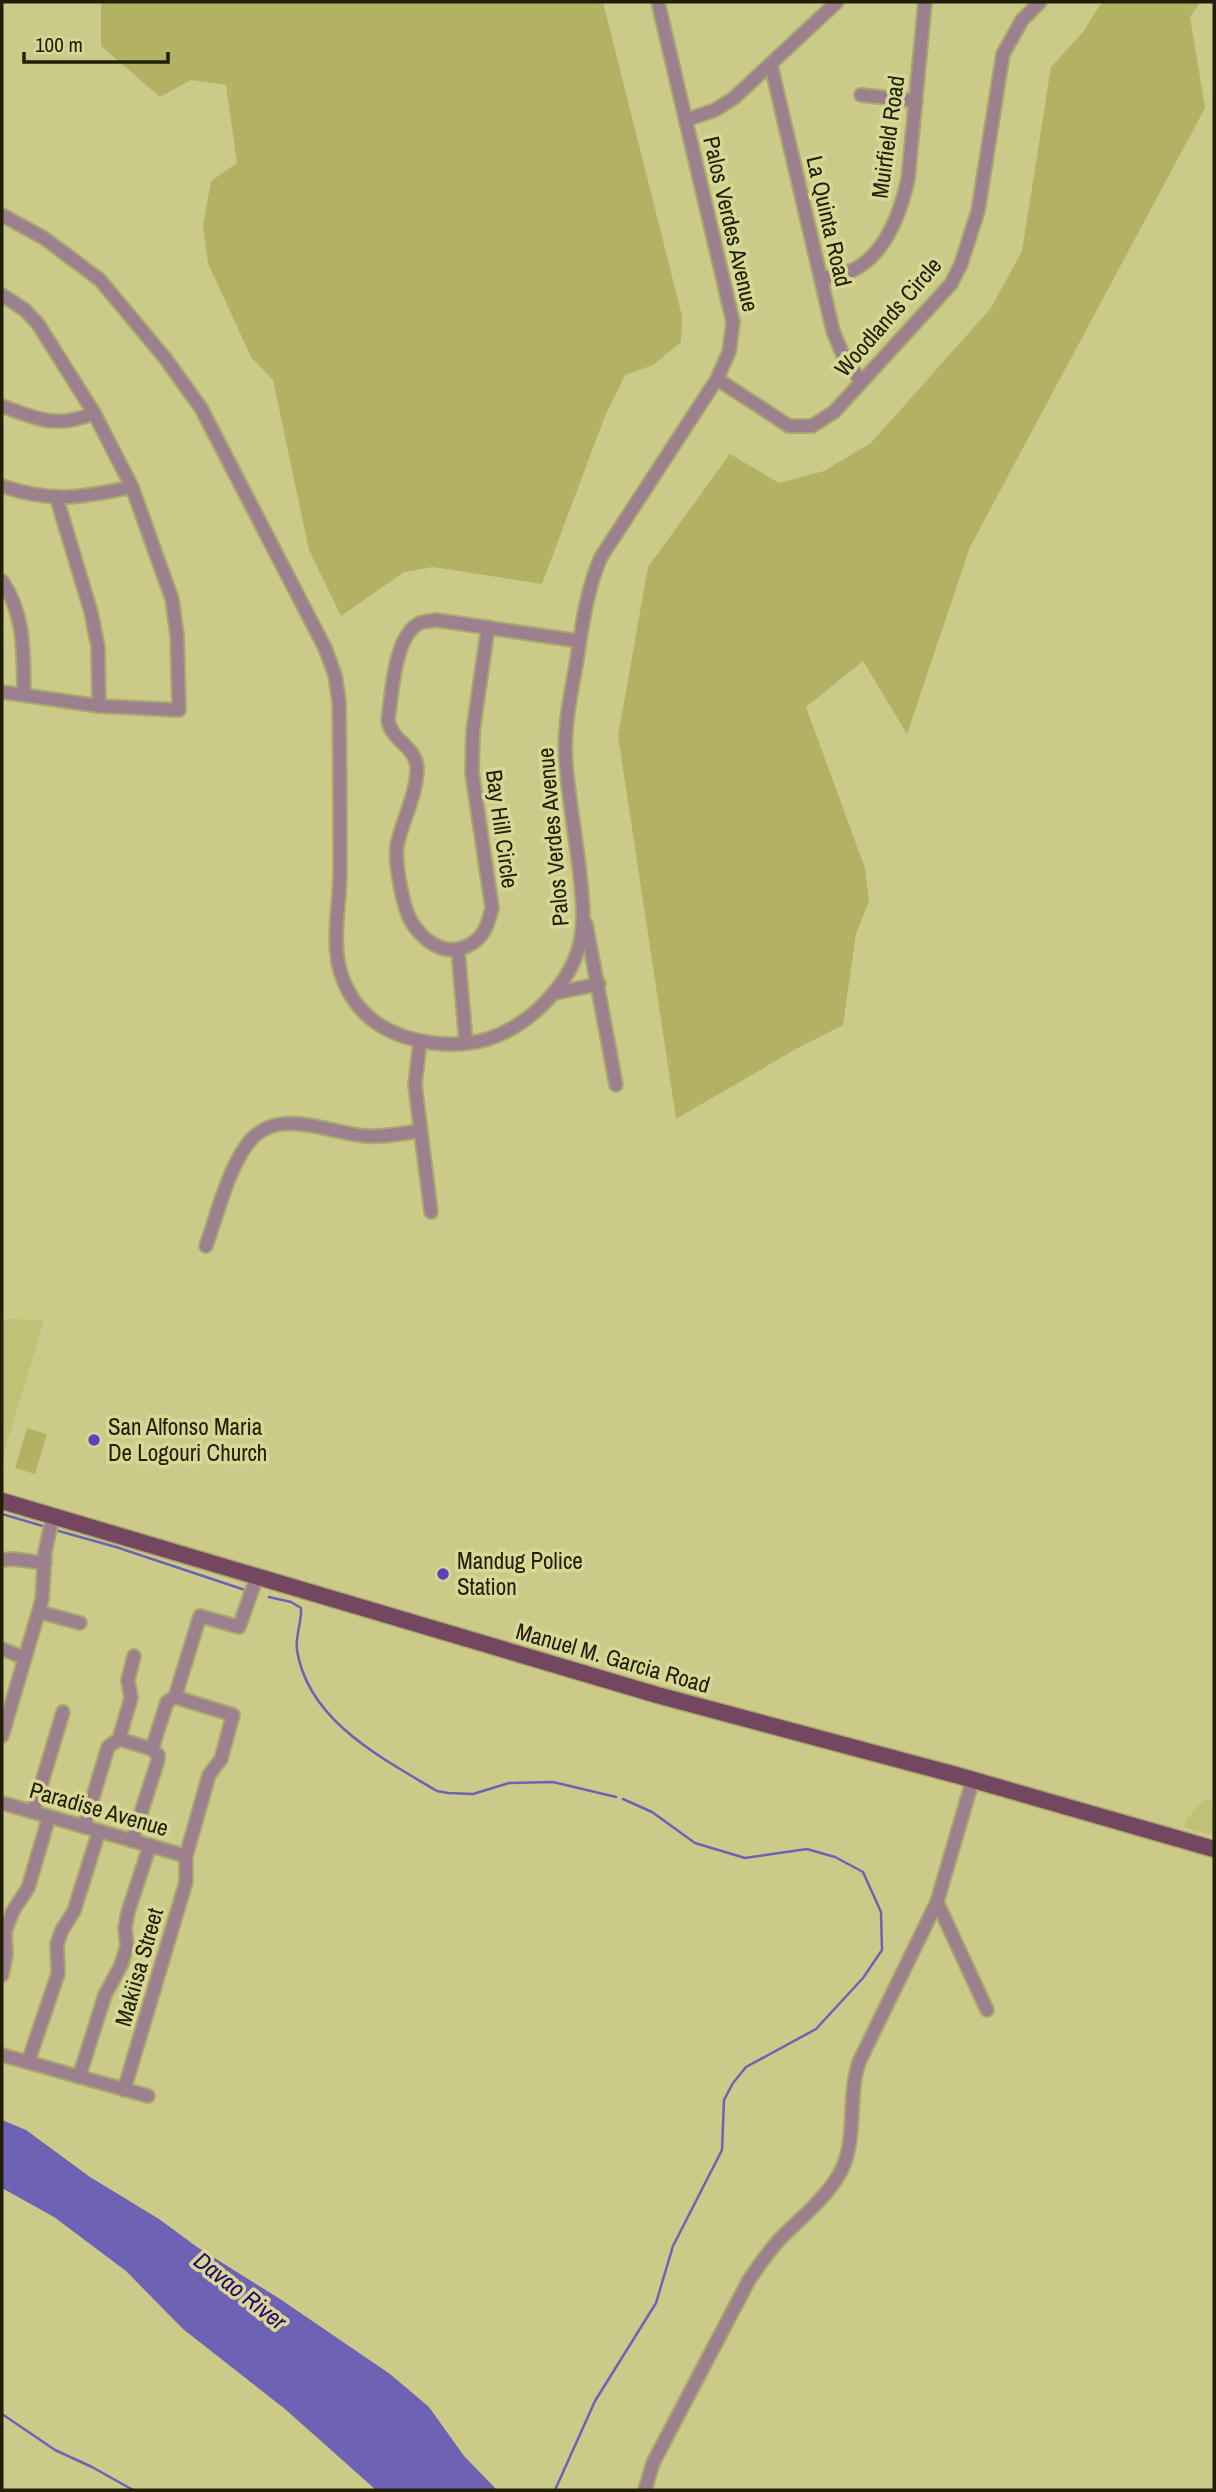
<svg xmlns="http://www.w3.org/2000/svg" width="1216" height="2492" font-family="'Archivo Narrow',sans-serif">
  <rect width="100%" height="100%" fill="#cbca89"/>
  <g fill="#c0c076">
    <path d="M2,1319L44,1320L2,1459Z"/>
    <path d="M1204,1799L1214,1802V1836L1184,1827L1187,1819Z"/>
  </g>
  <g fill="#b3b264">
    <path d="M101,2H603L682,316L681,342L653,365L625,375L605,416L542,584L433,567L404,572L341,616L309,550L273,380L251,357L208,263L203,226L211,181L237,163L226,85L191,80L160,97L101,46Z"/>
    <path d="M1102,2H1200L1190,17L1205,108L970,547L907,734L863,661L806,707L865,868L869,901L856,934L843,1025L796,1049L676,1119L618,736L648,567L730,454L779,483L824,471L871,443L991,308L1022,251L1051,67L1083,32Z"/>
    <path d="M27,1428L47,1434L35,1474L15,1468Z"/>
  </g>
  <path fill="#6d62b3" d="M2,2120L26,2130L90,2177L159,2219L197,2247L280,2299L390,2374L429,2407L464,2456L497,2490H376L285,2409L183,2329L126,2271L54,2217L2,2188Z"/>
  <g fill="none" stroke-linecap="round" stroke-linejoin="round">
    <g stroke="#6d62b3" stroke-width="2.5">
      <path d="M2,1514L46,1527"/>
      <path d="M55,1530L116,1547L248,1591"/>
      <path d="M269,1597L291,1602L301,1608C302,1622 295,1636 297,1650C308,1721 382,1758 437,1791L448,1793L473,1794L509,1783L553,1782L616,1797"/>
      <path d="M2,2414L55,2450L92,2467L133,2490"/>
      <path d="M555,2490L595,2401L656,2303L673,2246L722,2150L724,2100L733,2083L746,2067L816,2029L863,1978L882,1950L881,1912L863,1872L835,1857L807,1849L745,1858L695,1843L652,1812L623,1799"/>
    </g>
    <g stroke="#a9a86f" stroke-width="16">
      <g id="minor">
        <path d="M771,65L833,331L845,360L861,381"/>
        <path d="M861,95L916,101"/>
        <path d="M686,120L715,110L734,98L837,2"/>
        <path d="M2,215L44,238L100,280L165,358L201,408L325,648L335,675L339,702C340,759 340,815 340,872C340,901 333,932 338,962C343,988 358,1012 381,1026C411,1044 454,1049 488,1039C531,1025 573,982 581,938C585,916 582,896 580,875C576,838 569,801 566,764C563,731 570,698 576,665C582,628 586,591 601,557L717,379L729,352L733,322L658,2"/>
        <path d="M822,278C829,277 837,276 843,274C883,262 900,215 908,179L925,2"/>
        <path d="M2,295L25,310L38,324L94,413L132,487L172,599L177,635L179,710L99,706L2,692"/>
        <path d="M717,379L789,426H812L834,412L951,284L961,264L978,211L1003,54L1022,20L1040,2"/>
        <path d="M2,406C37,419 57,429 94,413"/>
        <path d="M2,486C53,503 80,498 132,487"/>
        <path d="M57,499L91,612L98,647L99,706"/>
        <path d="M2,581C26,616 23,655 24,695"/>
        <path d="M488,627L473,731L472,773L492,908C488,924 484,939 467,946C453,953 439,949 427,940C419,933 412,925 408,915C402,899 393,857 398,841C404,817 417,793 417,768C416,746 391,741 388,720C392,694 394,635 420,623C425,621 432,621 436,620L579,641"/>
        <path d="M586,924L616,1085"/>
        <path d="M458,950L466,1043"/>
        <path d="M555,993L599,984"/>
        <path d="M420,1041L415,1085L431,1212"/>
        <path d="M206,1246C217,1215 227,1173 246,1146C275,1104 326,1133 366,1136C384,1137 402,1134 419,1131"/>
        <path d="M2,1560L13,1559L45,1563"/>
        <path d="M39,1612L80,1623"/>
        <path d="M2,1649L25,1658"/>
        <path d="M2,1736L42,1600L45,1552L53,1515"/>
        <path d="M119,1739L152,1749"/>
        <path d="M152,1749L167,1702L175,1697L200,1616L239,1627L257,1576"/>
        <path d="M2,1803L186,1856"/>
        <path d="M33,1812L63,1712"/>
        <path d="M84,1827L108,1747L119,1739L131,1698L128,1680L134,1656"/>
        <path d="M132,1841L158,1760V1755L152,1749"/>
        <path d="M937,1902L987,2010"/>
        <path d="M2,1975L6,1955L5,1931L13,1911L28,1888L49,1817"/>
        <path d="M2,2055L148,2096"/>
        <path d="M28,2062L58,1974L57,1944L62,1930L74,1911L99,1831"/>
        <path d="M79,2077L105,1995L121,1965L127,1946L125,1928L128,1912L150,1845"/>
        <path d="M124,2090L186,1882V1856L209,1775L221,1759L233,1715L175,1697"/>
        <path d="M645,2490L653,2463L749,2280C759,2265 769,2250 782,2237C802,2217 826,2198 840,2173C858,2140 847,2098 859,2062L937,1902L973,1779"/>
      </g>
    </g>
    <g stroke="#a9a86f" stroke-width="19">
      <path id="major" d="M2,1501L657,1695L956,1775L1214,1849"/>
    </g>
    <use href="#minor" stroke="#9c808d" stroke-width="12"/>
    <use href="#major" stroke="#75465f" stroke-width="16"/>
  </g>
  <g fill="#5c41b9" stroke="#d7d796" stroke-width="2.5">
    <circle cx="94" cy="1440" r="7"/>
    <circle cx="443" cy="1574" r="7"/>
  </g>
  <g text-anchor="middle" stroke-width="7" stroke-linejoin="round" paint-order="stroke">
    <g font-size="23" fill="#212006" stroke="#d7d796">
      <text transform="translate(888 137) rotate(-82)" y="8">Muirfield Road</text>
      <text transform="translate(829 221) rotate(77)" y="8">La Quinta Road</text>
      <text transform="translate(731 224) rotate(77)" y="8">Palos Verdes Avenue</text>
      <text transform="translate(888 317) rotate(-49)" y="8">Woodlands Circle</text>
      <text transform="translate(502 829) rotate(82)" y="8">Bay Hill Circle</text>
      <text transform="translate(553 837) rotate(-95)" y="8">Palos Verdes Avenue</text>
      <text transform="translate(613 1658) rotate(16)" y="8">Manuel M. Garcia Road</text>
      <text transform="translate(99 1809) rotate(16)" y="8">Paradise Avenue</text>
      <text transform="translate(139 1967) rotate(-74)" y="8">Makiisa Street</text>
    </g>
    <g font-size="23" fill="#212006" stroke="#d7d796" text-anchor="start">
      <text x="108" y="1435">San Alfonso Maria<tspan x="108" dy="26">De Logouri Church</tspan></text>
      <text x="457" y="1569">Mandug Police<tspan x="457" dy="26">Station</tspan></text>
    </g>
    <g font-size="24" font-style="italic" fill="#2c056e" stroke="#d7d796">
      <text transform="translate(240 2291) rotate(38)" y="8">Davao River</text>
    </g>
  </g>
  <rect width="1216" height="2492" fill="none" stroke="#212006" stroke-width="7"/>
  <path d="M24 52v10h144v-10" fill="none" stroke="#212006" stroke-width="3.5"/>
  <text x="35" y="52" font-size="21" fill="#212006" stroke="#d7d796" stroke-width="5" paint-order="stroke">100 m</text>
</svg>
